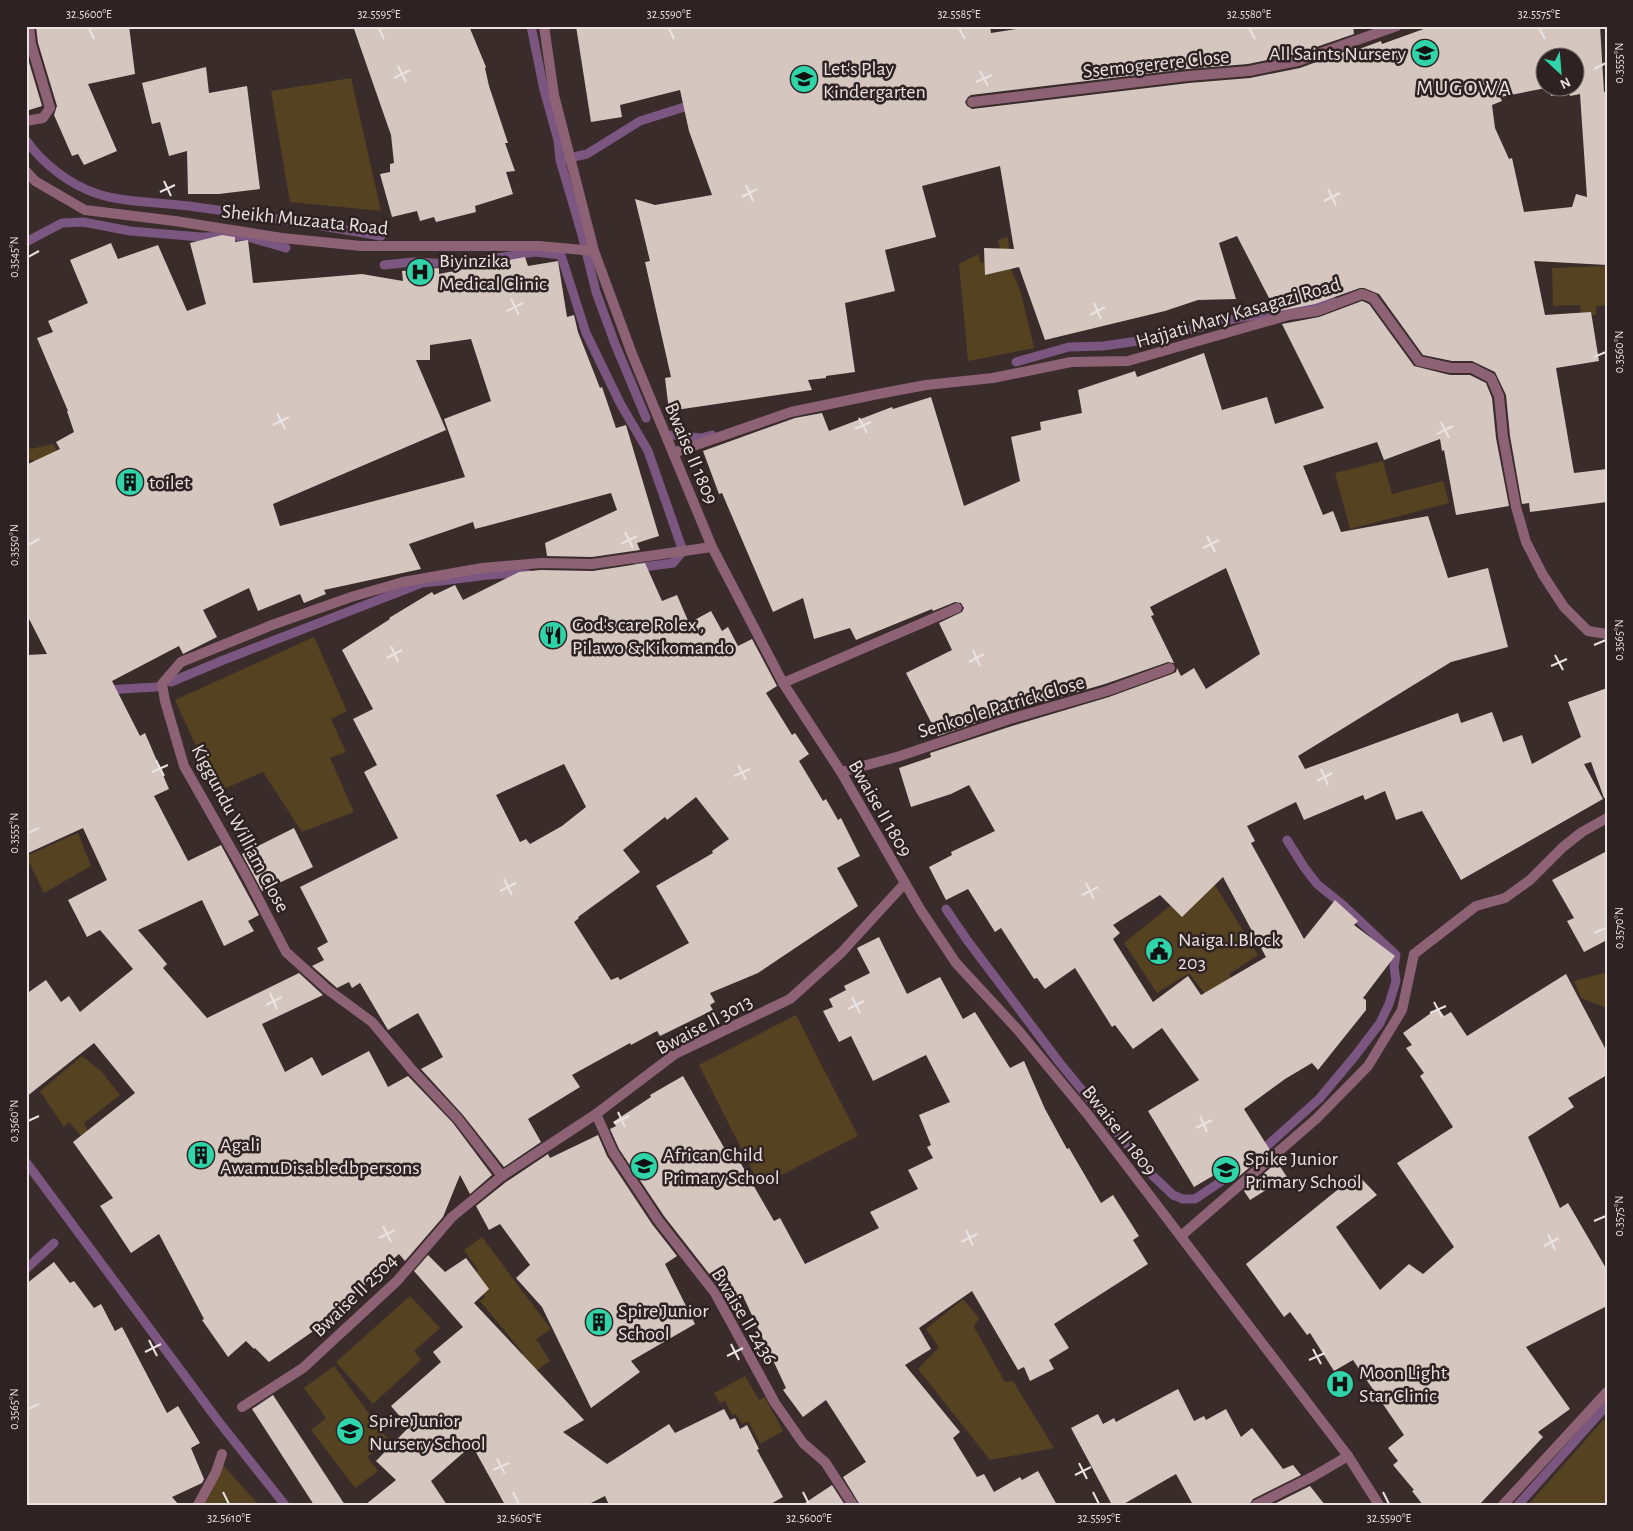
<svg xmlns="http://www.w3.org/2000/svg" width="1633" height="1531" font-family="'Alegreya Sans',sans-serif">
  <rect width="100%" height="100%" fill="#392c2b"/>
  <g fill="#554220">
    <path d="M351,78L381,211L290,202L271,91Z"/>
    <path d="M1008,237L1011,269L1021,293L1034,348L968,361L959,264L978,254L981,263L1002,258L998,240Z"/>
    <path d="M1607,266V305L1596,306V315L1581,316L1580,305L1553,306L1552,268Z"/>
    <path d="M26,441L31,449L53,444L68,471L51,489L32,459L26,462Z"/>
    <path d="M1383,461L1392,494L1443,481L1449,503L1350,529L1335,473Z"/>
    <path d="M314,637L347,711L331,719L346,752L330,758L354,812L302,832L263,772L217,792L175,700Z"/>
    <path d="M78,833L91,866L44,893L26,856Z"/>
    <path d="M1213,882L1258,955L1229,974L1235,983L1209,999L1189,973L1157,993L1124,943L1191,889Z"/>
    <path d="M1607,972V1008L1581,998L1574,981Z"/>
    <path d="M796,1015L858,1136L760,1186L699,1065Z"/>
    <path d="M82,1056L102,1072L120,1095L84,1123L88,1131L83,1138L69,1122L64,1127L40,1091Z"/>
    <path d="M482,1237L551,1329L536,1339L550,1361L508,1390L497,1374L523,1353L480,1301L485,1297L470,1278L478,1270L464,1250Z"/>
    <path d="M410,1296L440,1328L414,1351L421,1360L373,1404L336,1362Z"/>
    <path d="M963,1299L979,1318L974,1327L1005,1382L1013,1381L1054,1448L990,1460L918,1369L939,1347L926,1329Z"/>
    <path d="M334,1366L389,1441L367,1457L378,1471L355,1488L311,1430L326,1418L304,1388Z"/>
    <path d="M745,1376L759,1400L765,1397L783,1431L760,1444L748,1421L742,1424L736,1414L732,1415L725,1401L720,1403L714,1393Z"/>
    <path d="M1604,1419L1607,1422V1505H1528Z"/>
    <path d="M222,1464L259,1505H199Z"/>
  </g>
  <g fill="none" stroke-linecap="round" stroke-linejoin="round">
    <g stroke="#7a5680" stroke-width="9">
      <path d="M531,26L544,90L558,140L560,160L582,235L596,292L615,344L646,418"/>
      <path d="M26,140C42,163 69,184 95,193C124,203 159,202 189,206C254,215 317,225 381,236"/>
      <path d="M560,160L587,154L640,121L694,104"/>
      <path d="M26,242L62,223L83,222L130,231L201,237L244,236L286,248"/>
      <path d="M384,265L412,262L458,264L535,252L561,255L586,333L620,403L648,451L683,551L673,563L636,568"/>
      <path d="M1016,362L1069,347L1103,346L1152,339L1234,319L1334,302"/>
      <path d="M672,435L701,438L712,435"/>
      <path d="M171,682L221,661L422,583C458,580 492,572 528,574"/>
      <path d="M106,690L156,687"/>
      <path d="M946,909L967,940L1059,1062L1153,1176L1173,1195L1183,1199H1195L1241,1168"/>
      <path d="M1259,1153L1319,1099L1355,1056L1380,1023L1389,1004L1396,981L1394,967L1396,955L1343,905L1317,884L1304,867L1287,840"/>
      <path d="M26,1162L219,1422L285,1505"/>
      <path d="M26,1269L54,1243"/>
      <path d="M1518,1505L1607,1405"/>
    </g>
  </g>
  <g fill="#d5c7bf" fill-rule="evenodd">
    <path d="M36,26H129L135,74L88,84L117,151L84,165L78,154L72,156L54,115L57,106L38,43Z"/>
    <path d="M353,26H469L486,67L485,68L489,86L508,143H505L515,171L506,172L513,194L475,206L476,212L436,222L434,217L420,221L417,211L392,217L380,174L390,172V164L394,163L391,135Z"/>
    <path d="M576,26H990L991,33L1035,26H1353L1354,34L1296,54L1248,64L1187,69L971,95L968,97L965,102L967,106L972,109L1189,83L1250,78L1300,68L1354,48V51L1381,41L1382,44L1432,26H1600L1604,92L1607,91V265L1534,261L1545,315L1591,312L1599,361L1556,368L1574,473L1607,469V502L1530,512L1529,503L1522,504L1510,436L1506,395L1495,372L1472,361H1452L1423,355L1379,294L1364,288H1360L1315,304L1279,311V298H1269L1237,236L1219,243L1236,299L1198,300L1165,311L1045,340L1019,267L985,275L984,248L1014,249L1000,166L922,186L936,237L885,250L895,291L845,303L855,372L826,376V378L808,380L812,390L669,411L665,378L671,377L645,262L650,261L635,199L655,205L712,195L689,131L680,90L620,105L622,117L591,122ZM1546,58H1576V88H1549L1551,96L1569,92L1570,96L1580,94L1587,197L1576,194L1572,207L1524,212L1512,158L1509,159L1495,128L1492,105L1502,101L1500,97L1546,88Z"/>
    <path d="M26,52L42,106L26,111Z"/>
    <path d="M206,67L209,93L247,86L260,189L219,194H188L187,151L169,156L160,122L152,124L142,83Z"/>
    <path d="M222,235L235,237V242L248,240L253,283L362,274L403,281L402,271L439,268V274L525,257L528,266L558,261L567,317L574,315L578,332L600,388L602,387L616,428L626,425L659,536L637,543L640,550L592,557L547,556L545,543L617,510L611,493L475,529L473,522L409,544L421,569L324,590L326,594L304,603L300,594L258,611L249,588L203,610L217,637L183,654L179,646L112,681L140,736L145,733L169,789L154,796L188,861L221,845L259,915L248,921L254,931L224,946L202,900L138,930L167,964L163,968L207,1018L299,973L323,995L262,1024L285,1072L312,1057L322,1076L369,1051L388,1087L408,1076L453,1123L492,1175L470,1194L460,1175L443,1217L405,1261L399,1254L312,1332L269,1362L255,1348L254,1349L246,1341L228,1357L202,1320L204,1319L159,1234L131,1253L100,1206L113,1198L73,1142L135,1093L94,1043L26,1097V994L46,980L61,1002L69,996L80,1012L133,969L100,930L87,937L68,900L107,880L83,828L26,854V655L47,654L26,613V465L60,449L56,442L74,432L67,411H68L37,338L53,332L48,321L88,303L70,260L111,243L118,259L158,245L187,311L206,304L190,243ZM471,339L491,401L444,419L465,477L280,526L273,504L446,430L416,360H430V345Z"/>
    <path d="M1362,301L1369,304L1414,366L1450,375H1470L1486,383L1492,398L1496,438L1509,506L1456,515L1444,450L1442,451L1440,439L1384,460L1377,442L1303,466L1323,515L1333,511L1341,532L1428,516L1448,578L1488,568L1508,647L1451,662L1298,756L1305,769L1458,713L1461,723L1492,712L1503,742L1522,735L1532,764L1581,737L1568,702L1607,688V798H1604L1591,762L1584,764L1603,799L1461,880L1422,811L1396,820L1385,791L1365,800L1363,795L1304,820L1296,802L1247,826L1255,841L1251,843L1304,939L1335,900L1358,921L1354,925L1395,956L1363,998L1366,1000V1010L1318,1070L1312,1063L1285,1079L1244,1109L1270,1150L1236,1179L1228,1167L1194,1187L1148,1111L1199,1080L1162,1028L1133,1049L1115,1025L1112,1027L1075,968L1045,989L1037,978L1034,979L1001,928L995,932L968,889L946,900L929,867L952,855L951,852L995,831L969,785L951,794L911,807L899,768L931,757L930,753L1012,726L1109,697L1172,674L1176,672L1177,668L1181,676L1194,668L1206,689L1260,654L1226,568L1150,607L1154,615L1151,616L1174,663L1168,662L1105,684L1008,712L938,736L906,673L952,650L939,623L962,612L964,608L961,603L955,602L933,611L932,609L856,640L850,628L814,639L803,598L773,612L722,493L719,494L703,451L795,418L822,413L829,431L892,407L893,409L931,397L964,506L1020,481L1011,437L1041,430L1040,422L1082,413L1078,390L1135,371L1137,377L1204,353L1222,410L1267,397L1275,424L1324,408L1282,324L1319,317ZM1223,877L1266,957L1201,995L1188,976L1153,1002L1113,939L1120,933L1113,925L1160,895L1182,917Z"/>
    <path d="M645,563L662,601L677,595L689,623L711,611L722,631L728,627L738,646L752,639L777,686L766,693L792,735L795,733L809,754L799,761L823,801L826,799L838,820L841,818L860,856L837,868L858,906L758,973L710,993L715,1002L710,1005L713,1010L660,1036L657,1031L631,1045L630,1043L572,1075L580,1087L528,1119L541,1142L504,1167L463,1115L421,1069L443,1057L418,1013L388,1030L360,983L352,988L349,982L337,988L312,966L324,960L317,948L328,942L300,887L398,838L364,772L377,765L353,719L373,709L342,650L390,619L389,618L432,592L434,595L455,585L463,600L519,572L541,570L593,571ZM564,764L586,807L562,826L530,844L526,839L520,842L496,795ZM696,797L729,839L712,851L713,853L656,886L689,943L620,980L618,977L611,980L574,922L579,918L578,917L640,872L623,850L665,817L667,820Z"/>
    <path d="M294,828L313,867L262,891L242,854Z"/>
    <path d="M1607,851V940L1584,952L1567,921L1574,918L1552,880Z"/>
    <path d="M879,937L907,994L940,977L963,1019L975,1012L1010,1068L1024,1061L1045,1109L1067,1149L1069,1148L1101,1203L1113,1195L1139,1236L1133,1240L1148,1264L1054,1324L1069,1348L1049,1360L1054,1369L1030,1381L1024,1367L1018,1370L972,1291L919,1328L931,1349L905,1365L960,1432L953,1438L977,1477L984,1474L994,1492L1020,1477L1022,1480L1038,1471L1057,1505H860L843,1477L866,1462L826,1400L803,1417L783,1390L786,1388L743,1296L729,1304L721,1289L664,1216L619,1149L610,1129L616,1126L613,1122L651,1097L650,1095L683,1076L730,1158L736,1155L774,1221L780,1218L805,1264L879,1228L870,1212L918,1189L908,1170L933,1158L927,1147L931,1145L919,1115L950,1102L926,1055L873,1081L851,1036L839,1042L823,1011L833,1007L829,999L846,990L844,986L870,973L857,948Z"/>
    <path d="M1566,974L1607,1052V1075L1568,1098L1574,1107L1528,1137L1560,1208L1568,1203L1607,1270V1306L1526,1347L1570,1409L1538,1432L1543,1437L1479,1505H1423L1412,1491L1414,1490L1393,1465L1398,1461L1388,1448L1404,1435L1353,1360L1334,1371L1310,1333L1307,1335L1290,1312L1284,1317L1246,1264L1357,1174L1377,1195L1336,1227L1380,1290L1409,1264L1423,1274L1454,1247L1397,1163L1453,1127L1420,1076L1424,1073L1406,1048L1412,1045L1403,1033L1438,1008L1444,1016L1451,1012L1467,1036Z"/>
    <path d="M598,1135L607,1156L652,1224L677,1256L665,1264L695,1324L631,1361L640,1372L591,1408L542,1307L516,1278L530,1265L500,1224L489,1230L476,1206L506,1182L548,1154L550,1158Z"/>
    <path d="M1277,1162L1287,1177L1250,1200L1244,1191Z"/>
    <path d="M428,1255L445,1272L466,1258L489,1289L474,1303L584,1420L563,1432L607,1464L669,1424L675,1433L724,1409L730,1420L735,1418L740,1429L747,1425L759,1449L757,1450L783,1497L769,1505H609L605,1496L587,1505H505L472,1445L431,1481L447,1505H365L396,1480L376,1461L409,1427L391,1406L441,1362L433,1352L463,1327L414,1271Z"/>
    <path d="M54,1262L70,1283L74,1281L94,1308L101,1304L115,1331L122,1327L167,1413L178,1406L200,1443L191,1448L204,1479L202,1483L172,1497L179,1505H26V1284Z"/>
    <path d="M1178,1389L1194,1421L1204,1416L1206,1420L1226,1409L1241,1437L1252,1428L1283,1469L1293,1465L1301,1475L1253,1499L1249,1505H1193L1176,1474L1122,1505H1112L1071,1428L1098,1414L1103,1424L1114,1418L1116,1422Z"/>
    <path d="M273,1395L302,1439L345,1505H314L252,1409Z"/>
    <path d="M832,1485L845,1505H802Z"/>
    <path d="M1310,1486L1325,1505H1272Z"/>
  </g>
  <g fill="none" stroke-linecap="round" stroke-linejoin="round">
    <g stroke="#8d6275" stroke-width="10">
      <path d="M544,26L554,95L594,251L632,354L712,547L783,683L841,772L920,909L956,963L1018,1030L1089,1116L1348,1456L1379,1505"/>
      <path d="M972,102L1188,76L1249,71L1298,61L1397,26"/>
      <path d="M26,121L43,118L50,108L31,44L29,26"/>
      <path d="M26,171L35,181L85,210L175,221L282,238L361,246H539L594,251"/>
      <path d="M673,453L791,412L878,394L926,385L993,378L1071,362L1128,361L1289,315L1317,311L1362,294L1373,298L1419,361L1451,368H1472L1491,378L1499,396L1503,437L1516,507L1526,542L1543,575L1564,607L1588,631L1607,634"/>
      <path d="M783,683L957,608"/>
      <path d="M841,772L900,756L1010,719L1107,691L1170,668"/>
      <path d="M596,1114L613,1152L658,1220L715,1293L775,1403L803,1443L825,1462L853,1505"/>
      <path d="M502,1176L458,1119L413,1071L372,1022L327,989L286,952L246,875L184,766L165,701L162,684L181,662L272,625L351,597L403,582L482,568L541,563L592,564L712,547"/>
      <path d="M1181,1236L1316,1119L1368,1066L1402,1010L1414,954L1476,906L1505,898L1530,880L1563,847L1582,832L1607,818"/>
      <path d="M242,1407L303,1368L397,1281L452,1217L502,1176L596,1114L675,1054L790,999L841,953L905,883"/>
      <path d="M198,1505L216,1472L222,1454"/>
      <path d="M1256,1505L1314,1476L1348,1456"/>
      <path d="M1503,1505L1607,1392"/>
    </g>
  </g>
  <path fill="none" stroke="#ebe2e2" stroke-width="2" d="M89,28L94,39M379,28L384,39M669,28L674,39M959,28L965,39M1249,28L1255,39M1539,28L1545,39M398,66L406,82M1594,69L1606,63M980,71L988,86M394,78L410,70M976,82L992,75M164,181L171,196M746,185L753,201M1328,189L1336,205M160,192L175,185M742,197L757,189M1324,201L1340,193M28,257L39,251M511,299L519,315M1094,303L1101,319M507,311L523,303M1090,315L1105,307M1594,357L1606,352M277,413L285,429M859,418L867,433M1441,422L1449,438M273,425L289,417M855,429L871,422M1437,434L1453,426M625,532L633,548M1207,536L1215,552M621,544L637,536M28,545L39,539M1203,548L1219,540M1594,645L1606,640M391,646L398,662M973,650L980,666M1555,655L1563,670M387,658L402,650M969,662L984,654M1551,666L1567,659M156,760L164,776M738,765L746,780M1321,769L1328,785M152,772L168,765M734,776L750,769M1317,781L1332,773M28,833L39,828M504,879L512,895M1086,883L1094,899M500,891L516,883M1082,895L1098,887M1594,933L1606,928M270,993L277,1009M852,997L860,1013M1434,1002L1442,1017M266,1005L282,997M848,1009L864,1001M1430,1013L1446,1006M618,1112L625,1127M1200,1116L1207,1132M28,1121L39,1116M614,1123L629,1116M1196,1128L1212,1120M1594,1221L1606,1216M383,1226L391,1242M966,1230L973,1246M1548,1234L1555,1250M379,1238L395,1230M961,1242L977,1234M1544,1246L1559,1238M149,1340L157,1356M731,1344L739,1360M1313,1349L1321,1364M145,1352L161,1344M727,1356L743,1348M1309,1360L1325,1353M28,1409L39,1404M497,1459L505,1474M1079,1463L1087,1479M493,1470L509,1463M1075,1475L1091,1467M223,1492L229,1504M513,1492L519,1504M803,1492L809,1504M1093,1492L1099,1504M1383,1492L1389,1504"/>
  <defs>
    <g id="school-disc" transform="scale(1.4375)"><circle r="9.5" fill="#30d4a9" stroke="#2f2222"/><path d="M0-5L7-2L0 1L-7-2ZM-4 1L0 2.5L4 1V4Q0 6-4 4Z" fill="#111"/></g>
    <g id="hospital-disc" transform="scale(1.4375)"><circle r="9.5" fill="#30d4a9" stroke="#2f2222"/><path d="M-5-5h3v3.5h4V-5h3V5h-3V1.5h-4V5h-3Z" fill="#111"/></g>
    <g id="building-disc" transform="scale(1.4375)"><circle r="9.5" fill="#30d4a9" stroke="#2f2222"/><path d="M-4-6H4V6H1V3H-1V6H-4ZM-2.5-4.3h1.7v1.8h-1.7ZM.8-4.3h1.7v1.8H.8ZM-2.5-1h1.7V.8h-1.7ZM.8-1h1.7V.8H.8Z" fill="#111"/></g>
    <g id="restaurant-disc" transform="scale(1.4375)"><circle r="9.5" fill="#30d4a9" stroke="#2f2222"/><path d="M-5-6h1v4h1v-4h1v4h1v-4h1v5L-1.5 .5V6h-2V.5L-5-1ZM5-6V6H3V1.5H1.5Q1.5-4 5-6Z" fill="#111"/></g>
    <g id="civic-disc" transform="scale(1.4375)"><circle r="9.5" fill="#30d4a9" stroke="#2f2222"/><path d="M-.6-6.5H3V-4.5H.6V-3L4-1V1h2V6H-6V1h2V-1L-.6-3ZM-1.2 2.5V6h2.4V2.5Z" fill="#111"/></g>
  </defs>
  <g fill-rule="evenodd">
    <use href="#school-disc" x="1425" y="53"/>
    <use href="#school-disc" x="804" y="79"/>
    <use href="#hospital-disc" x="420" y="272"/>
    <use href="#building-disc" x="130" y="482"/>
    <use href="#restaurant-disc" x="553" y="635"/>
    <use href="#civic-disc" x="1159" y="951"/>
    <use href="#building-disc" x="201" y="1155"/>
    <use href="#school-disc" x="644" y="1166"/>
    <use href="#school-disc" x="1226" y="1170"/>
    <use href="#building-disc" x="599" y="1322"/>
    <use href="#hospital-disc" x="1340" y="1384"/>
    <use href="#school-disc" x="350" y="1431"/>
  </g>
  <g text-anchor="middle" stroke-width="5" stroke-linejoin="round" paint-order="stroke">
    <g font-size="20" fill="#ebe2e2" stroke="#2f2222" text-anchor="start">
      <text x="1406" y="60" text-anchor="end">All Saints Nursery</text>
      <text x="823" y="75">Let's Play<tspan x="823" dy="23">Kindergarten</tspan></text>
      <text x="439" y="267">Biyinzika<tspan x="439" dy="23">Medical Clinic</tspan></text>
      <text x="149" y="489">toilet</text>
      <text x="572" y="631">God's care Rolex ,<tspan x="572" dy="23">Pilawo &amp; Kikomando</tspan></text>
      <text x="1178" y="946">Naiga.I.Block<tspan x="1178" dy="23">203</tspan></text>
      <text x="220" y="1151">Agali<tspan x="220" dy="23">AwamuDisabledbpersons</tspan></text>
      <text x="663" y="1161">African Child<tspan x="663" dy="23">Primary School</tspan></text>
      <text x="1245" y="1165">Spike Junior<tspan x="1245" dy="23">Primary School</tspan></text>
      <text x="618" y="1317">Spire Junior<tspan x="618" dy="23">School</tspan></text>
      <text x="1359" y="1379">Moon Light<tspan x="1359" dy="23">Star Clinic</tspan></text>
      <text x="369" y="1427">Spire Junior<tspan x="369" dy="23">Nursery School</tspan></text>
    </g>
    <g font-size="20" fill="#ebe2e2" stroke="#2f2222">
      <text transform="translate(1156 63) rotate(-6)" y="7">Ssemogerere Close</text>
      <text transform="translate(305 219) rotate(6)" y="7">Sheikh Muzaata Road</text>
      <text transform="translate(1238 312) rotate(-16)" y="7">Hajjati Mary Kasagazi Road</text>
      <text transform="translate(692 453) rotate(67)" y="7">Bwaise II 1809</text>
      <text transform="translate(1001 706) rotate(-17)" y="7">Senkoole Patrick Close</text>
      <text transform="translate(881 808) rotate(60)" y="7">Bwaise II 1809</text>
      <text transform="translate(241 828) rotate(62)" y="7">Kiggundu William Close</text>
      <text transform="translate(704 1024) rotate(-28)" y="7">Bwaise II 3013</text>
      <text transform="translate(1120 1130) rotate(52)" y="7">Bwaise II 1809</text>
      <text transform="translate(354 1295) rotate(-44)" y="7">Bwaise II 2504</text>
      <text transform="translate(745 1316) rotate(59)" y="7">Bwaise II 2436</text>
    </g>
    <g font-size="22" letter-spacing="1" fill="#ebe2e2" stroke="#2f2222">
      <text x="1464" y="95">MUGOWA</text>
    </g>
  </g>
  <rect width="1633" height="1531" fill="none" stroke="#2f2222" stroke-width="55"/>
  <g transform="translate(1560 72) rotate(154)"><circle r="24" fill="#2f2222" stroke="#7a6f6f"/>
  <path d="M0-4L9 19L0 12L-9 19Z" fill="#30d4a9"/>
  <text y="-8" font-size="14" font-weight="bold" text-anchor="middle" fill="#ebe2e2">N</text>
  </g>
  <rect x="28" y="28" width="1578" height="1476" fill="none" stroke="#ebe2e2" stroke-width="2"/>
  <g font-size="12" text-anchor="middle" fill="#ebe2e2">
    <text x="89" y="18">32.5600°E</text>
    <text x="379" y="18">32.5595°E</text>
    <text x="669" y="18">32.5590°E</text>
    <text x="959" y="18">32.5585°E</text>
    <text x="1249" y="18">32.5580°E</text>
    <text x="1539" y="18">32.5575°E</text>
    <text transform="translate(1619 63) rotate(-90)" y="4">0.3555°N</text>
    <text transform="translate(14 257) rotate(-90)" y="4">0.3545°N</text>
    <text transform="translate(1619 352) rotate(-90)" y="4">0.3560°N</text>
    <text transform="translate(14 545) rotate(-90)" y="4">0.3550°N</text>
    <text transform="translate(1619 640) rotate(-90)" y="4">0.3565°N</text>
    <text transform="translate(14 833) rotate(-90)" y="4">0.3555°N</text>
    <text transform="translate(1619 928) rotate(-90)" y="4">0.3570°N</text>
    <text transform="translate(14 1121) rotate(-90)" y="4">0.3560°N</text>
    <text transform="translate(1619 1216) rotate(-90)" y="4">0.3575°N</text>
    <text transform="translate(14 1409) rotate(-90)" y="4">0.3565°N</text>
    <text x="229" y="1522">32.5610°E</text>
    <text x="519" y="1522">32.5605°E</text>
    <text x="809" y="1522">32.5600°E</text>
    <text x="1099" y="1522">32.5595°E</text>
    <text x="1389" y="1522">32.5590°E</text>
  </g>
</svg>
